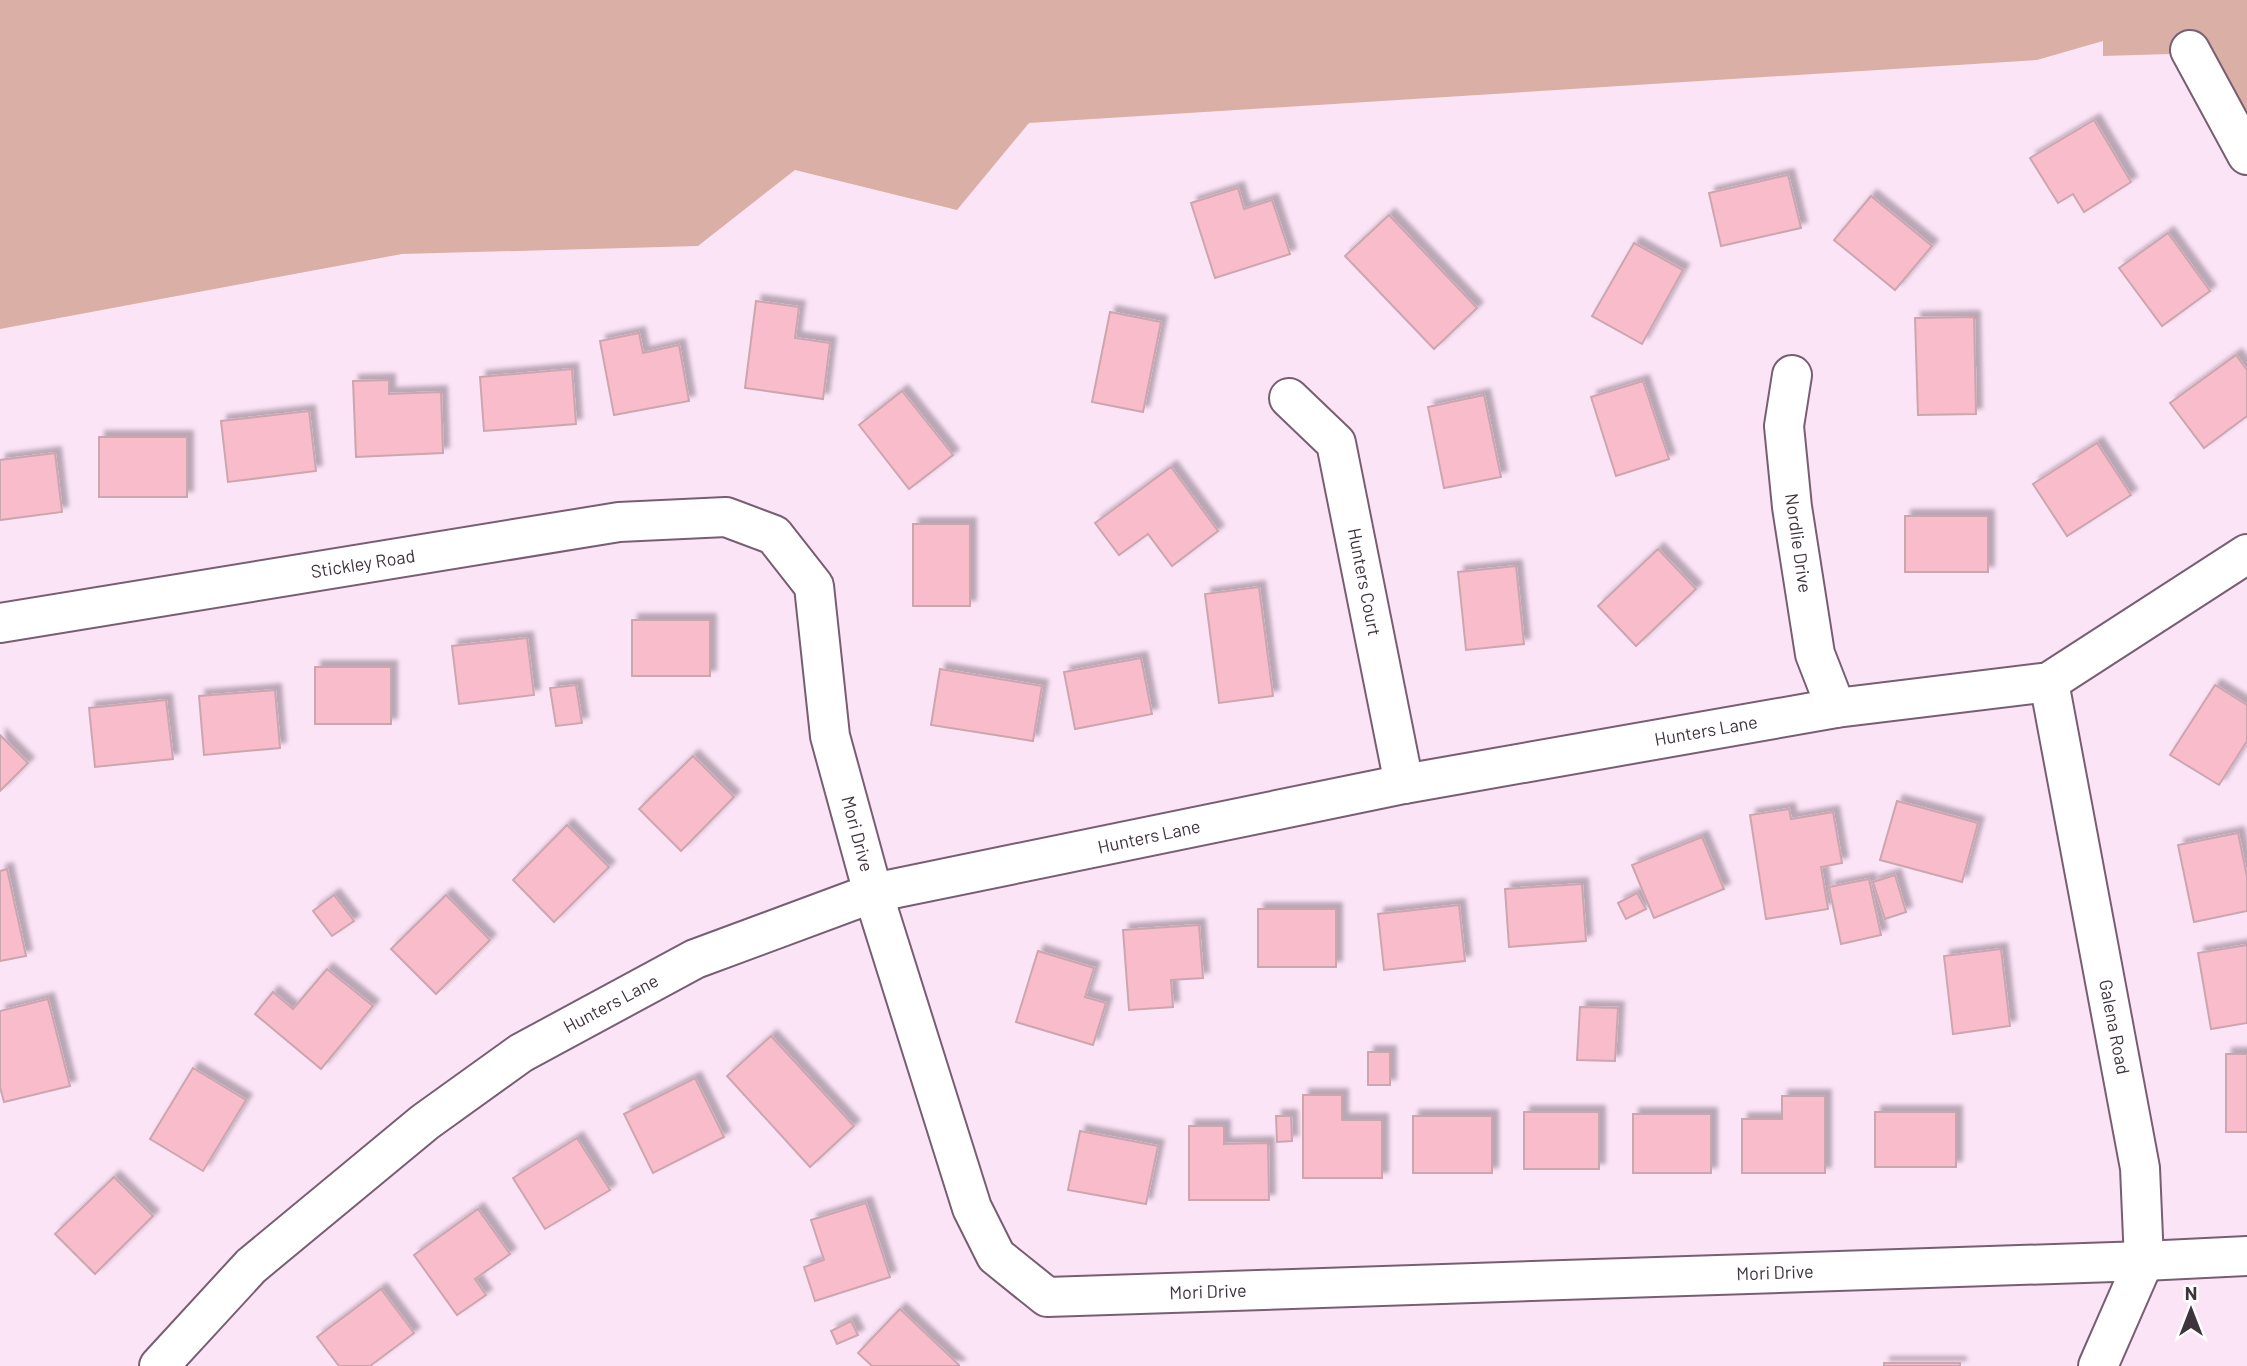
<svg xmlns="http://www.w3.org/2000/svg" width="2247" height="1366" font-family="Barlow,sans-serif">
  <defs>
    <filter id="shadow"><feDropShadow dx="6" dy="-6" stdDeviation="2" flood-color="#0004"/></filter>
  </defs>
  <rect width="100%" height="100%" fill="#fce4f7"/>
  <path fill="#dab0a6" d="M0,0H2247V112L2205,53L2103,56V41L2037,60L1029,123L957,210L795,170L698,246L402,254L0,329Z"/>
  <g fill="#f9bcca" stroke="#cca6af" stroke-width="2" filter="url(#shadow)">
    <path d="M2094,120L2131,182L2084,212L2073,194L2058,203L2030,158Z"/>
    <path d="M1788,175L1801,228L1721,246L1709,193Z"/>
    <path d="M1238,188L1244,209L1272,200L1290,254L1215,278L1191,203Z"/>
    <path d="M1871,196L1932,246L1895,290L1834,240Z"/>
    <path d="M1389,215L1477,308L1434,349L1345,256Z"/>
    <path d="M2168,233L2210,291L2162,326L2119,268Z"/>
    <path d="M1634,243L1683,270L1642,344L1592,316Z"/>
    <path d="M756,301L799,307L795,338L830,343L823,399L745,388Z"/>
    <path d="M1110,312L1161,322L1143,412L1092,402Z"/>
    <path d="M1974,317L1976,414L1918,415L1915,318Z"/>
    <path d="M639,333L643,353L679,345L689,401L614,415L600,341Z"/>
    <path d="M2236,355L2247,370V416L2204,448L2170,403Z"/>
    <path d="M572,369L576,424L484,431L480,377Z"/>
    <path d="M389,380V394L441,392L443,453L356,457L353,381Z"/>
    <path d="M1643,381L1669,459L1616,476L1591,397Z"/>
    <path d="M902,391L953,455L909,489L859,425Z"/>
    <path d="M1484,395L1501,477L1444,488L1428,407Z"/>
    <path d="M309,411L316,471L228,482L221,421Z"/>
    <rect x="99" y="437" width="88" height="60"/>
    <path d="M2097,443L2131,495L2067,536L2033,484Z"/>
    <path d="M55,453L62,512L0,520V460Z"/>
    <path d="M1171,467L1218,531L1172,566L1148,534L1119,555L1095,523Z"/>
    <rect x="1905" y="516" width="83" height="56"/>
    <rect x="913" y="524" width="57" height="82"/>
    <path d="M1658,549L1696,589L1636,646L1598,606Z"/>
    <path d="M1516,566L1524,644L1466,650L1458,572Z"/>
    <path d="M1259,587L1273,696L1219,703L1205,594Z"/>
    <rect x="632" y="620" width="78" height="56"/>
    <path d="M527,638L534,695L459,704L452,646Z"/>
    <path d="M1141,658L1152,714L1075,729L1064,672Z"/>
    <rect x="315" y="667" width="76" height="57"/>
    <path d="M940,669L1042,686L1033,741L931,725Z"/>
    <path d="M576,685L582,723L556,726L550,688Z"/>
    <path d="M2215,685L2247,705V741L2219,785L2170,755Z"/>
    <path d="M275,690L280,748L204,755L199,696Z"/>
    <path d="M166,700L173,759L95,767L89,708Z"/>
    <path d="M0,735L28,763L0,791Z"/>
    <path d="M693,756L734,797L681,851L639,809Z"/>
    <path d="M1897,801L1978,823L1962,882L1880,860Z"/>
    <path d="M1789,809L1791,819L1833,812L1842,863L1821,867L1828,909L1766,919L1750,815Z"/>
    <path d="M567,825L609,867L554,922L513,880Z"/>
    <path d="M2238,833L2247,877V911L2194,922L2178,845Z"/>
    <path d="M1702,837L1724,889L1654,918L1632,865Z"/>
    <path d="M7,869L26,956L0,961V871Z"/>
    <path d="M1895,875L1906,912L1885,919L1873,882Z"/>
    <path d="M1869,879L1881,935L1841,944L1829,887Z"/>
    <path d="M1582,884L1586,941L1509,947L1505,889Z"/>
    <path d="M1637,893L1646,909L1626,919L1618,903Z"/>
    <path d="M334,895L354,921L332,936L313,911Z"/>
    <path d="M446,895L490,940L436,994L391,949Z"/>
    <path d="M1459,905L1465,961L1384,970L1378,914Z"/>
    <rect x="1258" y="909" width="78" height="58"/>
    <path d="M1199,925L1203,978L1171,980L1173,1007L1129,1010L1123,930Z"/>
    <path d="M2247,945V1023L2211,1029L2198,953Z"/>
    <path d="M2001,949L2010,1026L1953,1034L1944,956Z"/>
    <path d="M1038,951L1094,968L1085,997L1106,1003L1093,1045L1016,1022Z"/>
    <path d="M327,969L373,1006L321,1069L255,1014L273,992L293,1009Z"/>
    <path d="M48,999L70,1086L4,1102L0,1087V1011Z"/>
    <path d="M1580,1007L1618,1008L1615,1061L1577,1060Z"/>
    <path d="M771,1036L854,1126L810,1167L727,1076Z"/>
    <rect x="1368" y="1052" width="22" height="33"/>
    <rect x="2226" y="1054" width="21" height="78"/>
    <path d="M193,1068L246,1100L203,1171L150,1139Z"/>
    <path d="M695,1078L724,1137L653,1173L624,1114Z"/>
    <path d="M1303,1095H1342V1120H1382V1178H1303Z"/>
    <path d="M1782,1096H1825V1173H1742V1119H1782Z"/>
    <rect x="1524" y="1112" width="75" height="57"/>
    <rect x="1875" y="1112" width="81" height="55"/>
    <rect x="1633" y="1114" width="78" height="59"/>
    <path d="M1276,1116H1291L1292,1141L1277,1142Z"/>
    <rect x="1413" y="1116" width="79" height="57"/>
    <path d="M1189,1126H1224V1144L1268,1143L1269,1200H1189Z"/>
    <path d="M1080,1131L1158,1146L1146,1204L1068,1190Z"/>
    <path d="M577,1138L610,1190L545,1229L513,1178Z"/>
    <path d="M114,1177L153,1216L95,1274L55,1234Z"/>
    <path d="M866,1203L890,1277L815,1301L804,1267L824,1260L811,1220Z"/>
    <path d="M478,1209L510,1254L475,1279L486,1295L457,1315L414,1255Z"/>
    <path d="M381,1289L414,1333L370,1366H339L317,1337Z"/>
    <path d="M900,1309L959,1365V1366H872L858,1353Z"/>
    <path d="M851,1321L858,1335L837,1344L831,1331Z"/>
    <rect x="1884" y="1363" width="76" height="3"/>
  </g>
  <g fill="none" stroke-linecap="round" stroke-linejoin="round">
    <g stroke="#775e73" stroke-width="42">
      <g id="minor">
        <path d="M2190,50L2247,155"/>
        <path d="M1792,375L1784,426L1792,507L1815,654L1836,708"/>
        <path d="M1289,398L1336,443L1404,784"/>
        <path d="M0,623L619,522L726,517L774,535L814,586L830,736L873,893L972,1208L996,1256L1047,1297L2144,1261L2247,1256"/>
        <path d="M2049,682L2140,1168L2144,1261L2098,1366"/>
        <path d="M159,1366L251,1266L425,1122L521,1053L695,959L873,893L1404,784L1836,708L2049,682L2247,554"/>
      </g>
    </g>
    <use href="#minor" stroke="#fff" stroke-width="38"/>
  </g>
  <g text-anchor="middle" stroke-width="5" stroke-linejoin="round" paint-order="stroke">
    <g font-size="18" fill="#3f333d" stroke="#fff">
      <text transform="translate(1798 543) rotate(82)" y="6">Nordlie Drive</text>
      <text transform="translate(363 564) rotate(-9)" y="6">Stickley Road</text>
      <text transform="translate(1364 582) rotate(79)" y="6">Hunters Court</text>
      <text transform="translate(1706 731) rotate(-10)" y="6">Hunters Lane</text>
      <text transform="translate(857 834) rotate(75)" y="6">Mori Drive</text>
      <text transform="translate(1149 837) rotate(-12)" y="6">Hunters Lane</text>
      <text transform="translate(611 1004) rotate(-28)" y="6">Hunters Lane</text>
      <text transform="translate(2114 1027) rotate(79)" y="6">Galena Road</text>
      <text transform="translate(1775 1273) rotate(-2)" y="6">Mori Drive</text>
      <text transform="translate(1208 1292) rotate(-2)" y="6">Mori Drive</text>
    </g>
  </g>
  <g transform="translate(2191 1310)" stroke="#ffffff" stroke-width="5" paint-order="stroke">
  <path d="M0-5L12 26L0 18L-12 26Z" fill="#3f333d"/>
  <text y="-10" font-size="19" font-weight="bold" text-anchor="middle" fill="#3f333d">N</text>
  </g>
</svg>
